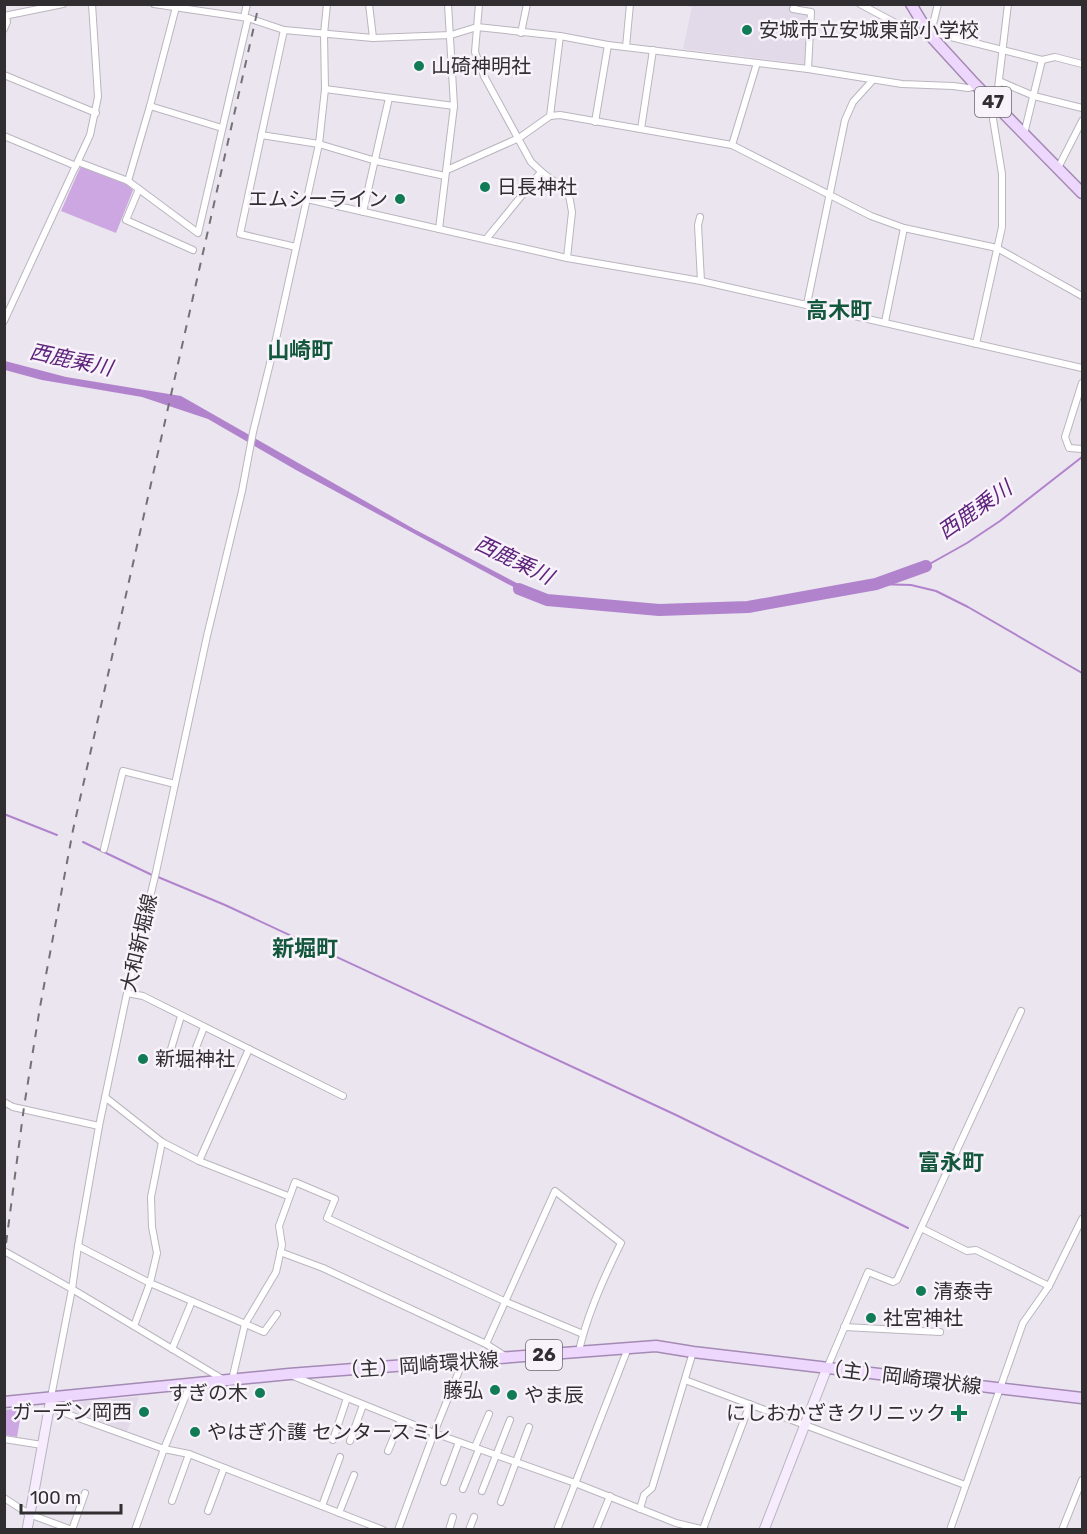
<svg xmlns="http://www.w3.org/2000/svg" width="1087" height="1534" font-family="Rubik,'Noto Sans JP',sans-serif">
  <rect width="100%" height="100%" fill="#eae5ee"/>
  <g fill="#e2d9e9">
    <path d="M681,5H791L790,11H809L807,62L804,64L683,49L692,7Z"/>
    <path d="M139,1397L127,1432L58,1403Z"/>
  </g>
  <g fill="#cca7e2">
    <path d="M81,166L125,183L133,190L116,233L61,211Z"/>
    <path d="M22,1408L17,1437L5,1435V1410Z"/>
  </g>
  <path fill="#b183cd" d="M5,361L66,377L181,396L414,529L532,591V597L296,470L208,419L142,397L42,380L5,370Z"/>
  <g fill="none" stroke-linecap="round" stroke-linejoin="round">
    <g stroke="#b183cd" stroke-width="2">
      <path d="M926,566L967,543L1000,521L1082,457"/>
      <path d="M876,584L911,585L936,591L968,607L1082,673"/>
      <path d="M4,814L57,835"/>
      <path d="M83,842L152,875"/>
      <path d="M158,877L225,905L676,1115L908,1228"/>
    </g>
    <path stroke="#b183cd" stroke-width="12" d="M519,589L547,600L659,610L748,607L876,584L926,566"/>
    <g stroke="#bab5be" stroke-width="8">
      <g id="street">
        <path d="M154,4L248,18L284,30L373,38L451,35L477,27L560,36L608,45L808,69L902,84L953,86L968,88L976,86"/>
        <path d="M369,4L373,38"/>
        <path d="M479,4L475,52L484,76L531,162L544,174L564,188L569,195L572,212L567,258"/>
        <path d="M795,4L793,9L811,12L808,69"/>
        <path d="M860,4L914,33L929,34L931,32L938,4"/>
        <path d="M4,16L63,4"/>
        <path d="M244,17L247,4"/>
        <path d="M4,29L7,22L6,16"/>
        <path d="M284,30L240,234L296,247"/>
        <path d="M931,32L1042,60L1055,57L1082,64"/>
        <path d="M521,33L527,4"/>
        <path d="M626,47L630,4"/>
        <path d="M4,75L96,113"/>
        <path d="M999,81L1034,96L1082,108"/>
        <path d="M325,89L454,106"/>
        <path d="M150,106L222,128"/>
        <path d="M550,116L560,36"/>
        <path d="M595,122L608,45"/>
        <path d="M641,129L653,50"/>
        <path d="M1024,134L1042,60"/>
        <path d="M261,135L319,144L376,161L445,176"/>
        <path d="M4,136L76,166"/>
        <path d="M732,145L757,63"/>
        <path d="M78,162L128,181L198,233L248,18"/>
        <path d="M1058,168L1082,121"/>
        <path d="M447,170L519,138L550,116L560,115L732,145L871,216L904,228L997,248L1082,296"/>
        <path d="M128,181L150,106L176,7"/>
        <path d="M139,189L126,220L193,250"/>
        <path d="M307,199L567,258L701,281L1082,368"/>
        <path d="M363,212L389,98"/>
        <path d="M700,217L698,225L701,281"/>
        <path d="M439,229L454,106L448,4"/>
        <path d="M487,238L541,172"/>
        <path d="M807,304L845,120L853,102L872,81"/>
        <path d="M4,321L90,135L98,97L92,4"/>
        <path d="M885,322L904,228"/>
        <path d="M976,344L1002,227V174L993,119L996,105L1008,4"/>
        <path d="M1082,383L1065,437L1069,448L1082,449"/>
        <path d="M104,849L123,771L175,784"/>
        <path d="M127,993L143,996L343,1096"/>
        <path d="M181,1016L168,1059L189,1066L204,1027"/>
        <path d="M105,1097L162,1142L199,1161L288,1196"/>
        <path d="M4,1102L13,1107L99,1126"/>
        <path d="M199,1161L249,1049"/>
        <path d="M921,1228L967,1251L976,1250L1049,1286"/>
        <path d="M78,1246L150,1283L264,1332L277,1314"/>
        <path d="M4,1251L72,1289L224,1380"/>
        <path d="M280,1252L323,1268L486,1344L505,1356"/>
        <path d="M134,1326L150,1283L157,1253L152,1227L151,1197L162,1142"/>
        <path d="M844,1327L940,1332"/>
        <path d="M486,1344L555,1191L621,1243C604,1277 587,1314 579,1351"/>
        <path d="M172,1349L192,1301"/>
        <path d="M827,1368L868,1272L893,1282L897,1280L1021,1011"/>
        <path d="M293,1376L434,1433L575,1483L676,1523L705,1530"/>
        <path d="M232,1380L245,1324L276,1272L282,1245L279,1226L295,1182L335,1199L327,1218L504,1301L583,1334"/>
        <path d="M685,1380L965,1485"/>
        <path d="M51,1397L72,1289L78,1246L99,1126L127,993L156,872L207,636L242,491L253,432L276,339L319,144L325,89L324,34L327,4"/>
        <path d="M48,1407L164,1449L190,1385"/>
        <path d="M4,1439L42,1445"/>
        <path d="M333,1440L347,1398"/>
        <path d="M350,1441L363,1405"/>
        <path d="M475,1447L489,1414"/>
        <path d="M388,1451L401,1420"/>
        <path d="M444,1482L459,1442"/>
        <path d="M463,1489L479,1449"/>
        <path d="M482,1491L510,1420"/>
        <path d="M4,1498L29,1514L72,1530"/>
        <path d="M172,1501L189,1454"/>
        <path d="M501,1502L529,1427"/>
        <path d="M322,1506L340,1457"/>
        <path d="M640,1509L644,1495L652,1488L693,1352"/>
        <path d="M208,1511L224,1468"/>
        <path d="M339,1513L354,1475"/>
        <path d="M703,1529L750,1404"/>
        <path d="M72,1530L85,1493"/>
        <path d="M135,1530L164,1449L189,1454L383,1530"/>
        <path d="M398,1530L434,1433L463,1361"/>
        <path d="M449,1530L453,1517"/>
        <path d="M469,1530L474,1517"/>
        <path d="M557,1530L628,1348"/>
        <path d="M596,1530L610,1496"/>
        <path d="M950,1530L1023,1323L1049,1286L1082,1219"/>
        <path d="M1062,1530L1082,1480"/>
      </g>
    </g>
    <g stroke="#bab5be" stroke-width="11">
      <g id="secondary">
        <path d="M27,1530L51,1398"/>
        <path d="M764,1530L827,1368"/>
      </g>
    </g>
    <g stroke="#a48ab4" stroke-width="13">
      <g id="primary">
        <path d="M911,4L929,34L972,81L1082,193"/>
        <path d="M4,1402L289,1374L656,1346L693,1352L1082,1398"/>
      </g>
    </g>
    <use href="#street" stroke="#fff" stroke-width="6"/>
    <use href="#secondary" stroke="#f7ebfe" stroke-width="9"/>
    <use href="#primary" stroke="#eed7fd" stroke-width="10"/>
    <path stroke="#747176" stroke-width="2" stroke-dasharray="8 8" stroke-linecap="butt" d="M4,1259L24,1107L40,1007L73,830L259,4"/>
  </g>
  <g fill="#107b55" stroke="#f8f2fb" stroke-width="2">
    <circle cx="747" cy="30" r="6"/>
    <circle cx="419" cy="66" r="6"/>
    <circle cx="485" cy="187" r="6"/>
    <circle cx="400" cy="199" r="6"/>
    <circle cx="143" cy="1059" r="6"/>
    <circle cx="921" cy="1291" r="6"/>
    <circle cx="871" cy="1318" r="6"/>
    <circle cx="495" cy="1390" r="6"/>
    <circle cx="260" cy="1393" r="6"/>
    <circle cx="512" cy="1395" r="6"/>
    <circle cx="144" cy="1412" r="6"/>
    <path d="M956 1404h6v6h6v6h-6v6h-6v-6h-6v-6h6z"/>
    <circle cx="195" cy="1432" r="6"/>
  </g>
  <g text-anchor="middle" stroke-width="5" stroke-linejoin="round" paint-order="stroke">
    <g fill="#f8f2fb" stroke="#6c696e" stroke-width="1.5">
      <rect x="975" y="87" width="36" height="30" rx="4.5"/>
      <rect x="526" y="1340" width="36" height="30" rx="4.5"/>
    </g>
    <g font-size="18" font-weight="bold" fill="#302e31">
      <text x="993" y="108">47</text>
      <text x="544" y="1361">26</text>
    </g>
    <g font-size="20" fill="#302e31" stroke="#f8f2fb" text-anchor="start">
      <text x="759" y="37">安城市立安城東部小学校</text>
      <text x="431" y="73">山碕神明社</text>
      <text x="497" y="194">日長神社</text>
      <text x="388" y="206" text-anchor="end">エムシーライン</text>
      <text x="155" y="1066">新堀神社</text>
      <text x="933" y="1298">清泰寺</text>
      <text x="883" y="1325">社宮神社</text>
      <text x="483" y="1397" text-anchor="end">藤弘</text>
      <text x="248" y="1400" text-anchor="end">すぎの木</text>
      <text x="524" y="1402">やま辰</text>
      <text x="132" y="1419" text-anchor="end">ガーデン岡西</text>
      <text x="946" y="1420" text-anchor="end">にしおかざきクリニック</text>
      <text x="207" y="1439">やはぎ介護 センタースミレ</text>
    </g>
    <g font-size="20" fill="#302e31" stroke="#f8f2fb">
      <text transform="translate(139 943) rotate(-77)" y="7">大和新堀線</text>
      <text transform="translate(419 1365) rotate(-4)" y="7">（主）岡崎環状線</text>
      <text transform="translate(902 1377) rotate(7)" y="7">（主）岡崎環状線</text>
    </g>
    <g font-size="21" font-style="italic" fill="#5f247c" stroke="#f8f2fb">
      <text transform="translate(71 360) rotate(12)" y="7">西鹿乗川</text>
      <text transform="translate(975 510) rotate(-35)" y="7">西鹿乗川</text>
      <text transform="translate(514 560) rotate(26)" y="7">西鹿乗川</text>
    </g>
    <g font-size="22" font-weight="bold" fill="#13573d" stroke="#f8f2fb">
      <text x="839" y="318">高木町</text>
      <text x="300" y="358">山崎町</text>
      <text x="305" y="956">新堀町</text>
      <text x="951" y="1170">富永町</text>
    </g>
  </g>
  <rect width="1087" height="1534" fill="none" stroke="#302e31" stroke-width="12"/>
  <path d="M21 1504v9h100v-9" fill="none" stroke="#302e31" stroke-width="3"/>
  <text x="30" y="1504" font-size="18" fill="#302e31" stroke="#f8f2fb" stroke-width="4.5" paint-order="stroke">100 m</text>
</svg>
